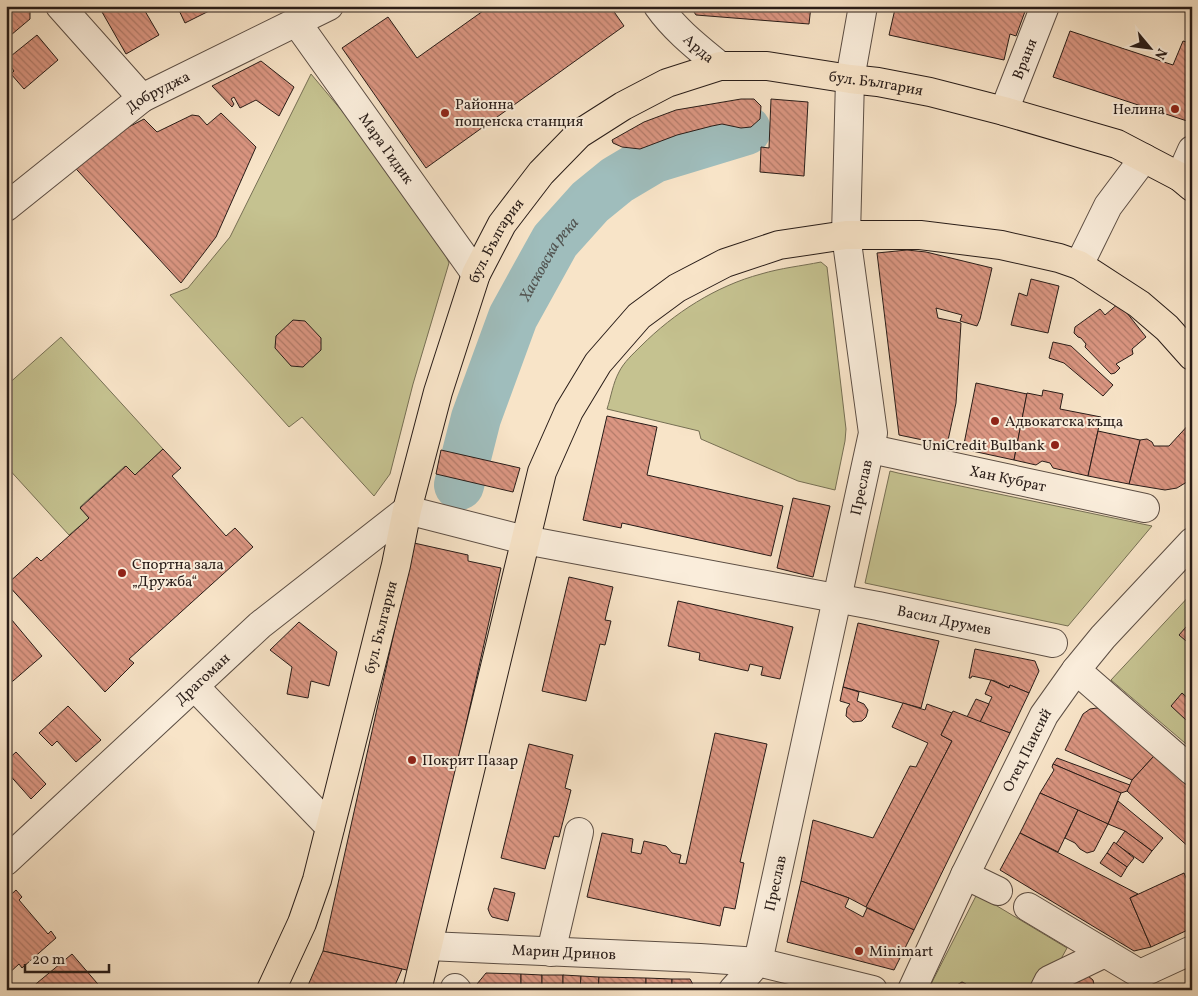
<svg xmlns="http://www.w3.org/2000/svg" width="1198" height="996" font-family="Vollkorn,serif">
  <defs>
    <pattern id="building-back-hatch" width="6" height="6" patternUnits="userSpaceOnUse" patternTransform="scale(1.25)"><rect width="6" height="6" fill="#db9682"/><path d="M-1 5l2 2M0 0l6 6M5-1l2 2" fill="none" stroke="#b27a69"/></pattern>
  </defs>
  <rect width="100%" height="100%" fill="#f8e4c8"/>
  <filter id="stains"><feTurbulence type="fractalNoise" baseFrequency=".004" numOctaves="4"/><feColorMatrix values="0 0 0 0 .2 0 0 0 0 .09 0 0 0 0 .02 0 0 0 .5 -.17"/></filter>
  <radialGradient id="worn" r=".72"><stop offset=".6" stop-color="#630" stop-opacity="0"/><stop offset="1" stop-color="#630" stop-opacity=".3"/></radialGradient>
  <g fill="#c5c290" stroke="#766f54">
    <path d="M311,74L429,215L449,263L413,384L390,474L374,496L302,417L289,427L170,295L188,288L230,237Z"/>
    <path d="M821,262L827,267L846,429L845,441L835,490L798,481L701,439L699,431L607,409C611,397 613,383 619,372C624,362 633,354 641,346C674,313 716,286 761,274C781,268 801,266 821,262Z"/>
    <path d="M61,337L163,449L135,475L125,466L80,507L89,518L69,535L6,466V386Z"/>
    <path d="M890,471L898,473L1152,526L1068,626L865,583Z"/>
    <path d="M1192,593V749L1111,680Z"/>
    <path d="M977,894L1067,948L1044,990H928Z"/>
  </g>
  <g fill="none" stroke-linecap="round" stroke-linejoin="round">
    <path stroke="#9fbdbc" stroke-width="50" id="s1" d="M459,485L476,418L513,317L555,241L590,202L617,180L654,158L746,130"/>
  </g>
  <g fill="url(#building-back-hatch)" stroke="#281c18">
    <path d="M6,6H36L30,11V19L11,35L6,31Z"/>
    <path d="M112,6H142L159,35L126,54L102,12Z"/>
    <path d="M177,6H209L211,10L185,23Z"/>
    <path d="M490,6H610L624,26L426,168L342,48L388,17L417,58Z"/>
    <path d="M690,6H811L809,24L696,15Z"/>
    <path d="M888,6H1027L1016,36L1010,34L1004,60L889,35L895,9L888,8Z"/>
    <path d="M1070,31L1173,65L1183,41L1192,44V110L1187,121L1053,77Z"/>
    <path d="M37,35L58,60L24,89L11,74L14,71L6,60Z"/>
    <path d="M261,61L294,87L279,116L256,100L240,108L234,97L231,99L234,104L232,107L212,86Z"/>
    <path d="M741,99H754L761,106L760,119L751,127L741,128L722,124L712,126L677,135L640,149L622,147L613,143L612,140L644,122L676,110Z"/>
    <path d="M771,99L808,102L804,176L760,172L761,147L769,148Z"/>
    <path d="M221,113L256,147L216,237L181,283L67,159L144,119L157,132L192,115L199,116L207,125Z"/>
    <path d="M907,250L926,252L992,268L980,319L977,326L960,321L962,315L936,308L938,318L961,323L956,403L947,445L899,435L877,253Z"/>
    <path d="M1031,279L1059,286L1048,333L1011,325L1019,293L1027,296Z"/>
    <path d="M1119,303L1146,337L1132,349L1133,354L1116,364L1120,368L1115,373L1111,374L1085,347L1086,344L1081,338L1078,337L1074,333L1075,327L1100,309L1105,315Z"/>
    <path d="M293,320L305,321L321,338V350L303,367L291,366L275,348L276,336Z"/>
    <path d="M1053,342L1071,346L1113,385L1103,396L1064,363L1049,358Z"/>
    <path d="M976,383L1027,394L1014,460L963,449Z"/>
    <path d="M1043,390L1063,394L1060,409L1101,417L1088,476L1053,468L1050,463L1042,461L1036,465L1014,460L1027,393L1042,396Z"/>
    <path d="M607,416L657,427L647,475L783,506L771,556L622,523L621,528L583,520Z"/>
    <path d="M1192,420V478L1190,480L1177,488L1165,490L1129,484L1140,440L1147,439L1152,442L1154,446H1169L1191,422Z"/>
    <path d="M1098,431L1140,440L1129,484L1088,476Z"/>
    <path d="M163,449L181,468L172,476L226,536L235,528L253,547L129,659L134,663L105,692L7,584L37,557L41,561L89,518L80,508L126,466L135,475Z"/>
    <path d="M441,450L520,468L513,492L436,474Z"/>
    <path d="M793,498L830,506L813,577L777,568Z"/>
    <path d="M414,543L468,555V561L501,568L411,971L323,951Z"/>
    <path d="M569,577L613,587L605,620L611,621L605,645L600,644L586,701L542,691Z"/>
    <path d="M678,601L793,627L780,679L761,675L763,667L750,664L748,671L699,660L700,653L668,646Z"/>
    <path d="M6,613L42,656L6,687Z"/>
    <path d="M1192,620V646L1179,635Z"/>
    <path d="M299,622L337,652L329,686L311,681L308,698L287,694L292,667L270,650Z"/>
    <path d="M858,623L939,641L921,708L843,687Z"/>
    <path d="M975,649L1035,661L1039,671L1029,693L1010,685L1009,688L995,681L972,676L971,678H969Z"/>
    <path d="M991,680L1009,688L1010,685L1029,693L1010,733L980,722L992,697L985,694Z"/>
    <path d="M843,687L859,692L857,701L864,704L868,710L866,717L862,721L853,722L846,716L847,708L850,704L840,701Z"/>
    <path d="M1182,693L1192,702V713L1186,720L1171,706Z"/>
    <path d="M976,699L989,704L980,722L967,717Z"/>
    <path d="M903,703L925,710L927,704L952,713L941,735L952,741L866,907L849,898L801,881L813,820L873,838L910,766L916,767L928,743L892,727Z"/>
    <path d="M68,706L101,740L76,762L57,741L52,746L39,733Z"/>
    <path d="M1097,708L1100,709L1154,756L1132,780L1065,750L1083,714L1090,709Z"/>
    <path d="M953,711L1010,733L914,930L866,907L952,741L941,735Z"/>
    <path d="M715,733L767,744L740,862L744,863L735,909L724,907L720,926L587,897L602,833L633,839L631,852L641,854L644,841L666,846L672,853L681,855L679,863L686,864Z"/>
    <path d="M529,744L573,755L565,788L571,790L559,837L554,836L545,869L501,858Z"/>
    <path d="M16,752L46,784L31,799L6,771V761Z"/>
    <path d="M1154,756L1192,790V850L1127,791L1132,780Z"/>
    <path d="M1057,758L1130,785L1127,791L1121,793L1053,764Z"/>
    <path d="M1053,764L1121,793L1108,824L1040,793L1054,770L1052,767Z"/>
    <path d="M1040,793L1078,810L1058,852L1020,833Z"/>
    <path d="M1118,801L1163,838L1152,851L1125,831L1108,824Z"/>
    <path d="M1078,810L1108,824L1094,851L1087,853L1080,849L1075,843L1065,838Z"/>
    <path d="M1125,831L1152,851L1143,863L1116,844Z"/>
    <path d="M1020,833L1138,894L1130,898L1151,947L1134,951L1000,870Z"/>
    <path d="M1114,842L1134,858L1127,867L1107,853Z"/>
    <path d="M1107,853L1127,867L1121,877L1100,863Z"/>
    <path d="M1184,873L1188,882L1192,880V928L1151,947L1130,898Z"/>
    <path d="M801,881L849,898L845,907L863,917L867,908L914,930L894,970L787,942Z"/>
    <path d="M494,888L515,893L508,921L492,917L490,914L488,909Z"/>
    <path d="M16,890L22,897L19,900L48,934L51,931L56,938L22,968L19,964L7,975L6,899Z"/>
    <path d="M323,951L402,969L393,990H306Z"/>
    <path d="M72,954L103,990H29L37,983Z"/>
    <path d="M486,973L521,974V990H484L477,984Z"/>
    <path d="M521,974L542,975V990H521Z"/>
    <rect x="542" y="975" width="21" height="15"/>
    <path d="M563,975L581,976L580,990H563Z"/>
    <path d="M581,976L599,977L598,990H580Z"/>
    <path d="M1088,976L1093,980L1095,989L1097,990H1074V983Z"/>
    <path d="M599,977L646,978V990H598Z"/>
    <path d="M646,978L672,979V990H646Z"/>
    <path d="M672,979H690L696,990H672Z"/>
    <path d="M962,982L966,984L968,990H948Z"/>
  </g>
  <g fill="none" stroke-linecap="round" stroke-linejoin="round">
    <g stroke="#5c4e44" stroke-width="30">
      <g id="minor">
        <path d="M60,6L142,98"/>
        <path id="s2" d="M658,6C675,30 697,47 720,66"/>
        <path id="s3" d="M297,23L476,274"/>
        <path id="s4" d="M1004,111L1045,6"/>
        <path d="M1180,177L1192,150"/>
        <path id="s5" d="M6,207L142,98L329,6"/>
        <path d="M1079,265L1108,206L1144,158"/>
        <path id="s6" d="M871,449L1145,508"/>
        <path d="M1076,670L1192,771"/>
        <path d="M195,687L330,827"/>
        <path id="s7" d="M6,861L260,625L407,510L525,540L878,606L1053,643"/>
        <path d="M965,875L998,891"/>
        <path d="M1028,907L1140,974L1192,950"/>
        <path id="s8" d="M428,946L700,958L758,962L873,433L846,235L850,79L863,6"/>
        <path d="M551,952L579,832"/>
        <path d="M455,988L457,990"/>
        <path d="M733,990L758,962L873,990"/>
        <path id="s9" d="M912,990L965,875L1044,715L1076,670L1103,637L1192,542"/>
        <path d="M1044,990L1049,980L1105,953"/>
      </g>
    </g>
    <g stroke="#281c18" stroke-width="30">
      <g id="major">
        <path id="s10" d="M271,990L302,923L317,880L396,565L407,510L438,392L476,274L502,224L541,173L579,134L623,106L667,83L720,66H767L850,79L878,82L930,92L1004,111L1117,144L1180,177L1192,187"/>
        <path d="M417,990L542,472L569,411L598,363L639,316L677,288L725,263L779,245L846,235H920L1001,245L1059,258L1079,265L1139,304L1167,328L1192,356"/>
      </g>
    </g>
    <use href="#minor" stroke="#faeddb" stroke-width="28"/>
    <use href="#major" stroke="#f8e4c8" stroke-width="28"/>
  </g>
  <g fill="#8f2418" stroke="#faeddb" stroke-width="2">
    <circle cx="1175" cy="109" r="5"/>
    <circle cx="445" cy="113" r="5"/>
    <circle cx="995" cy="421" r="5"/>
    <circle cx="1055" cy="445" r="5"/>
    <circle cx="122" cy="573" r="5"/>
    <circle cx="412" cy="760" r="5"/>
    <circle cx="859" cy="951" r="5"/>
  </g>
  <g text-anchor="middle" stroke-width="4" stroke-linejoin="round" paint-order="stroke">
    <g font-size="15" fill="#281c18" stroke="#faeddb">
      <text dy="5" stroke="none"><textPath href="#s2" startOffset="59">Арда</textPath></text>
      <text dy="5" stroke="none"><textPath href="#s4" startOffset="56">Враня</textPath></text>
      <text dy="5" stroke="none"><textPath href="#s10" startOffset="1236">бул. България</textPath></text>
      <text dy="5" stroke="none"><textPath href="#s5" startOffset="191">Добруджа</textPath></text>
      <text dy="5" stroke="none"><textPath href="#s3" startOffset="154">Мара Гидик</textPath></text>
      <text dy="5" stroke="none"><textPath href="#s10" startOffset="785">бул. България</textPath></text>
      <text dy="5" stroke="none"><textPath href="#s6" startOffset="140">Хан Кубрат</textPath></text>
      <text dy="5" stroke="none"><textPath href="#s8" startOffset="816">Преслав</textPath></text>
      <text dy="5" stroke="none"><textPath href="#s7" startOffset="1082">Васил Друмев</textPath></text>
      <text dy="5" stroke="none"><textPath href="#s10" startOffset="380">бул. България</textPath></text>
      <text dy="5" stroke="none"><textPath href="#s7" startOffset="268">Драгоман</textPath></text>
      <text dy="5" stroke="none"><textPath href="#s9" startOffset="266">Отец Паисий</textPath></text>
      <text dy="5" stroke="none"><textPath href="#s8" startOffset="411">Преслав</textPath></text>
      <text dy="5" stroke="none"><textPath href="#s8" startOffset="136">Марин Дринов</textPath></text>
    </g>
    <g font-size="15" fill="#281c18" stroke="#faeddb" text-anchor="start">
      <text x="455" y="109">Районна<tspan x="455" dy="17">пощенска станция</tspan></text>
      <text x="1165" y="114" text-anchor="end">Нелина</text>
      <text x="1005" y="426">Адвокатска къща</text>
      <text x="1045" y="450" text-anchor="end">UniCredit Bulbank</text>
      <text x="132" y="569">Спортна зала<tspan x="132" dy="17">„Дружба“</tspan></text>
      <text x="422" y="765">Покрит Пазар</text>
      <text x="869" y="956">Minimart</text>
    </g>
    <g font-size="16" font-style="italic" fill="#525451" stroke="#faeddb">
      <text dy="6" stroke="none"><textPath href="#s1" startOffset="245">Хасковска река</textPath></text>
    </g>
  </g>
  <rect width="1198" height="996" fill="none" stroke="#f8e4c8" stroke-width="25"/>
  <rect x="8" y="8" width="1183" height="981" fill="none" stroke="#281c18" stroke-width="2.5"/>
  <rect x="12" y="12" width="1173" height="971" fill="none" stroke="#281c18"/>
  <g transform="translate(1150 48) rotate(119)" stroke="#faeddb" stroke-width="4" paint-order="stroke">
  <path d="M0-4L9 19L0 12L-9 19Z" fill="#281c18"/>
  <text y="-8" font-size="14" font-weight="bold" text-anchor="middle" fill="#281c18">N</text>
  </g>
  <path d="M25 964v8h84v-8" fill="none" stroke="#281c18" stroke-width="2.5"/>
  <text x="32" y="964" font-size="15" fill="#281c18" stroke="#faeddb" stroke-width="4" paint-order="stroke">20 m</text>
  <rect width="100%" height="100%" filter="url(#stains)"/>
  <rect width="100%" height="100%" fill="url(#worn)"/>
</svg>
